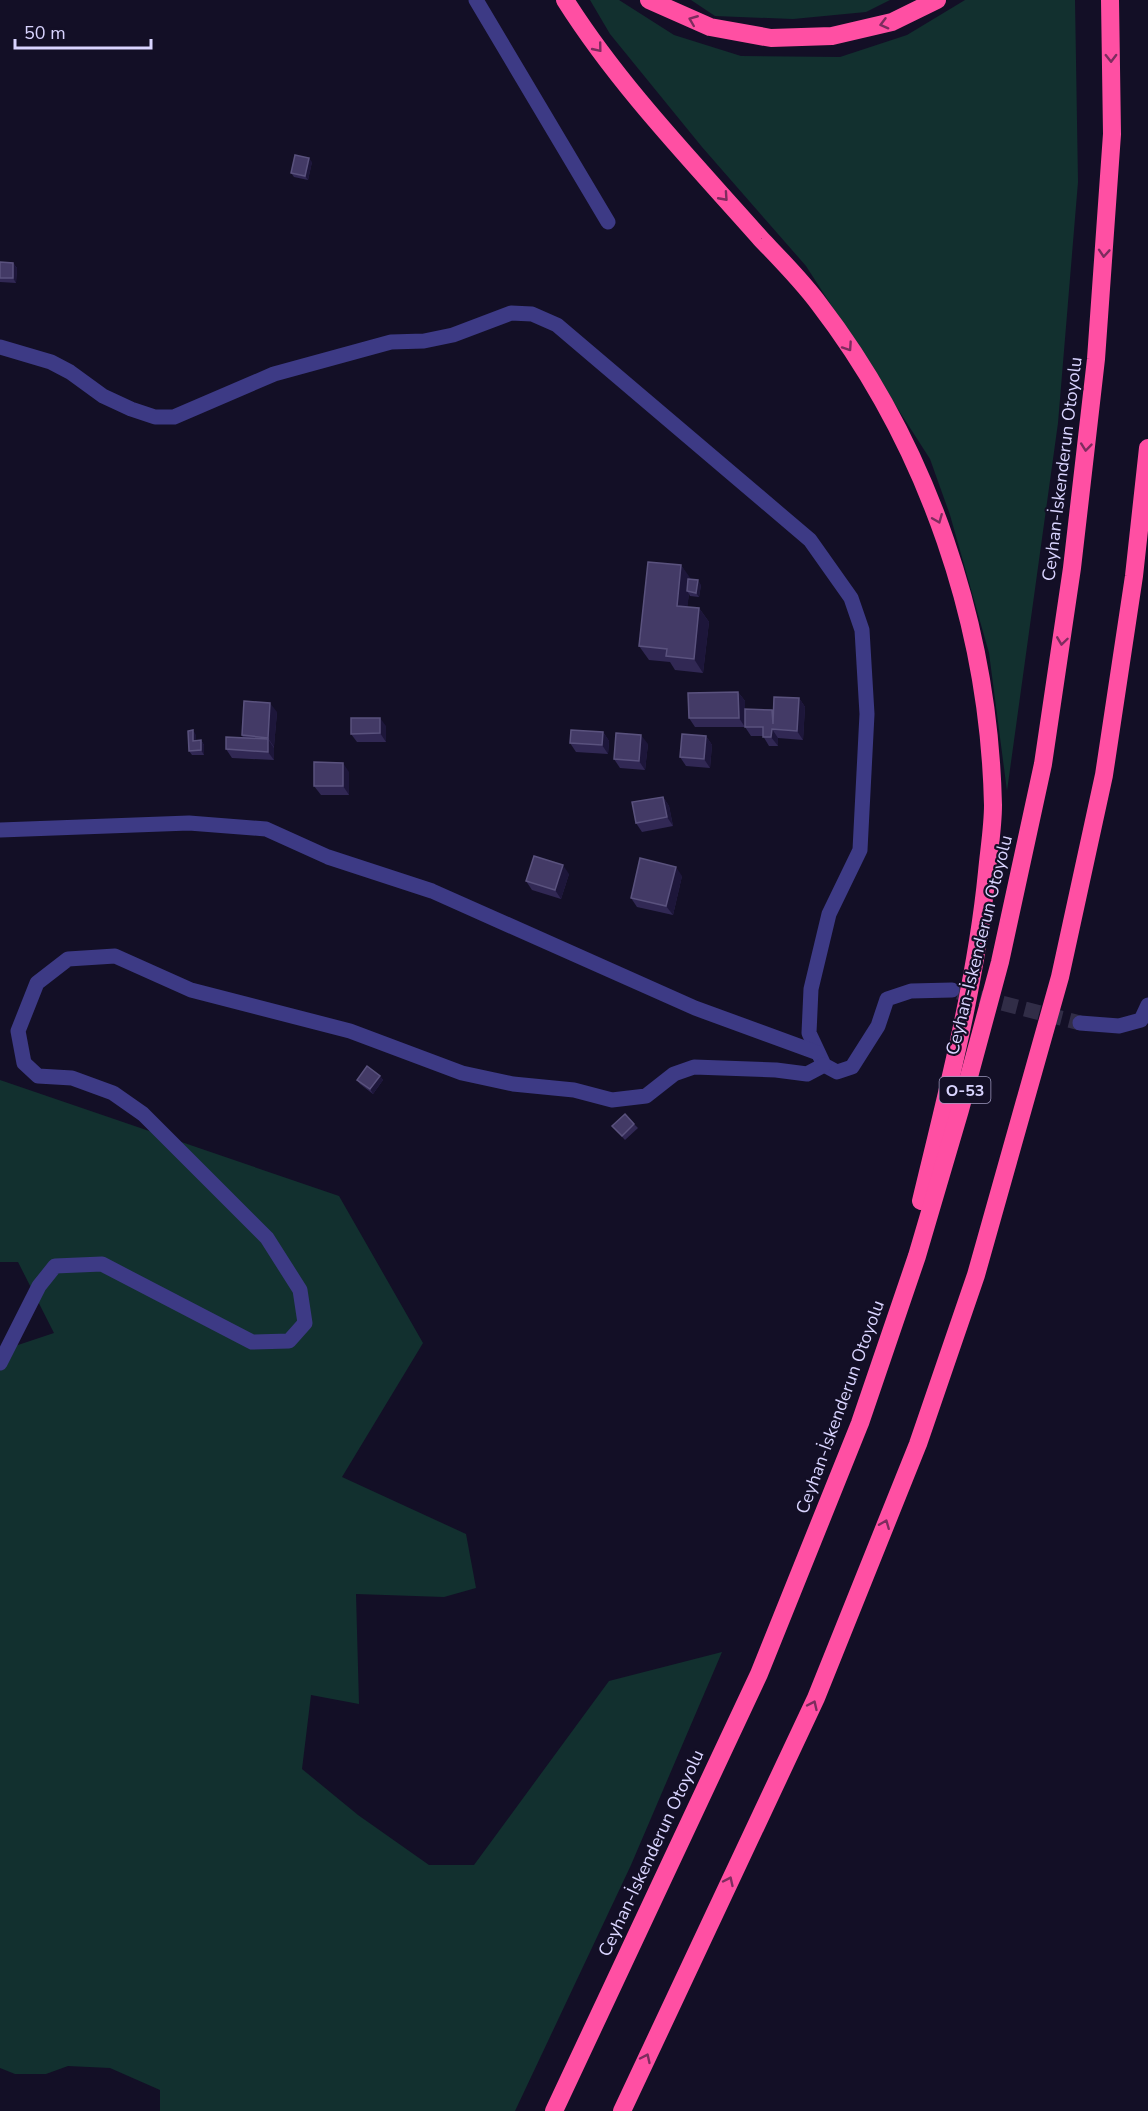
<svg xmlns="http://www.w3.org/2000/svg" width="1148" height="2111" font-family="'Nunito Sans',sans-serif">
  <rect width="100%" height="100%" fill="#130f26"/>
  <g fill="#12302f">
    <path d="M590,0H619L674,35L741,56L840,57L907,35L965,0H1075L1078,182L1058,423L1007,791L989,653L950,515L930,459L806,266L702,147L610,34Z"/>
    <path d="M691,0H890L866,12L793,19L715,16Z"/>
    <path d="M0,1080L339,1196L423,1343L342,1477L466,1534L476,1588L444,1597L356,1594L359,1704L311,1695L302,1769L358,1815L429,1865H474L609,1681L722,1652L631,1865L515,2111H160V2090L110,2068L68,2066L46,2074H15L0,2068V1351L54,1333L18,1262H0Z"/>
  </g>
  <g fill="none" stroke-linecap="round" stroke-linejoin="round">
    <path stroke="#312d47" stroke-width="15" stroke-dasharray="15 8" stroke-linecap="butt" d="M958,992L1080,1023"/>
    <g stroke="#3d3a85" stroke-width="15">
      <path d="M476,0L608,222"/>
      <path d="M0,347L51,362L70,372L103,396L131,409L155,417H174L274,374L391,342L424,341L453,335L511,313L532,314L557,325L810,540L851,598L862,630L867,714L860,850L829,914L811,989L809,1033L824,1065L837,1072L852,1067L878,1026L887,999L911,991L952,990"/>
      <path d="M0,830L189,823L266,829L328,857L432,891L695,1008L818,1053"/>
      <path d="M1080,1023L1119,1026L1141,1020L1148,1005"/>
      <path d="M0,1363L39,1286L55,1266L102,1264L252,1342L289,1341L305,1323L300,1290L267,1238L143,1114L113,1093L72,1078L38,1076L24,1063L18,1031L37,983L68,959L115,956L191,990L350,1031L462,1073L513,1084L574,1090L612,1100L646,1096L674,1074L694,1067L776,1070L807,1074L824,1065"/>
    </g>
    <g stroke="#ff4fa3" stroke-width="18">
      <path d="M565,0C620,87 693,162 761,239C781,260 802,281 819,304C928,446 989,626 993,805C993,827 989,850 987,872C976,983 947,1093 921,1201"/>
      <path d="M649,0L710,27L771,38L832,36L892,22L937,0"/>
      <path d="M554,2111L759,1674L860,1423L917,1256L960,1110L1000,962L1043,764L1072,568L1096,359L1112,134L1110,0"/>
      <path d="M622,2111L816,1698L918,1444L976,1275L1060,977L1104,775L1134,576L1148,448"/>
    </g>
  </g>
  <g fill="#312854">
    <path d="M312,162L308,180L294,177L291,173Z"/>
    <path d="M0,262L13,263L17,268L16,283L0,282Z"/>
    <path d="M681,565L690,580L701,585L699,597L690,596L689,594L687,607L699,608L709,622L703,673L675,670L670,662L649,660L639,646Z"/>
    <path d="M738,692L745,701V727H695L689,718Z"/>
    <path d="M799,698L805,707L803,740L778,738V746H769L763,736H751L745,727Z"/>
    <path d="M277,712L274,746V760L232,758L226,749L243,738L242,735Z"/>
    <path d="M386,726V742H357L351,734Z"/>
    <path d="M603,732L609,741L608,754L576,752L570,743Z"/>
    <path d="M196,735V741L201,740L204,745V755H192L189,751Z"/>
    <path d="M706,736L712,745L710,768L686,766L680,757Z"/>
    <path d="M648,744L645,770L620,768L614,759Z"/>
    <path d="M349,772V795H321L314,786Z"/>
    <path d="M663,797L669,806L673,826L642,832L636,823Z"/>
    <path d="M569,874L561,899L532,890L526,881Z"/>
    <path d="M682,876L673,915L637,907L631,898Z"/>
    <path d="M380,1076L383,1080L373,1094L360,1084L357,1080Z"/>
    <path d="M634,1124L638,1128L625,1140L612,1126Z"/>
  </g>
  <g fill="#1d163a">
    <path d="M309,158L312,162L308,180L305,176Z"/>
    <path d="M13,263L17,268L16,283L13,278Z"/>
    <path d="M681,565L691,579L689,592L687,591L689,594L686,619L677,606Z"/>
    <path d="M698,580L701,585L699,597L696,593Z"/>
    <path d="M699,608L709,622L703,673L694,659Z"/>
    <path d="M738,692L745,701V727L739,718Z"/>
    <path d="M799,698L805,707L803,740L797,731Z"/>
    <path d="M270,703L277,712L274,747L268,738Z"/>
    <path d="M380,718L386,726V742L380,733Z"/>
    <path d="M772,729L778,738V746L771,737Z"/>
    <path d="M193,730L196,735V745L193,741Z"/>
    <path d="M603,732L609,741L608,754L602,745Z"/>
    <path d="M641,735L648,744L645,770L639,761Z"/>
    <path d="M706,736L712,745L710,768L704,759Z"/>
    <path d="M268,739L274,748V760L268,752Z"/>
    <path d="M201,740L204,745V755L201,750Z"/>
    <path d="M343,763L349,772V795L343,786Z"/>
    <path d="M663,797L669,806L673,826L667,817Z"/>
    <path d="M563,865L569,874L561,899L555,890Z"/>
    <path d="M676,867L682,876L673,915L666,906Z"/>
    <path d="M380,1076L383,1080L373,1094L370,1089Z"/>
  </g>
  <g fill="#433a66" stroke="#5a527e" stroke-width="1.5">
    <path d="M295,155L309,158L305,176L291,173Z"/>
    <path d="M0,262L13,263V278H0Z"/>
    <path d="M648,562L681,565L677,606L699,608L694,659L666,656L667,649L639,646Z"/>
    <path d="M688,579L698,580L696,593L687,591Z"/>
    <path d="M738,692L739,718H689L688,693Z"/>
    <path d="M774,697L799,698L797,731L772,729L771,737H763V727H745V709L772,710L773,724Z"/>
    <path d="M244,701L270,703L268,738L242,735Z"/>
    <path d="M351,718H380V733L351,734Z"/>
    <path d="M193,730V741L201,740V750L189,751L188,731Z"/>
    <path d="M571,730L603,732L602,745L570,743Z"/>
    <path d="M616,733L641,735L639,761L614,759Z"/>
    <path d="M682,734L706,736L704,759L680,757Z"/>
    <path d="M226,737L268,739V752L226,749Z"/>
    <path d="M314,762L343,763V786H314Z"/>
    <path d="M663,797L667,817L636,823L632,802Z"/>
    <path d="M534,856L563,865L555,890L526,881Z"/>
    <path d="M640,858L676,867L666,906L631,898Z"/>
    <path d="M367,1066L380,1076L370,1089L357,1080Z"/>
    <path d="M625,1114L634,1124L622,1136L612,1126Z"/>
  </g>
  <defs><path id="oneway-chevron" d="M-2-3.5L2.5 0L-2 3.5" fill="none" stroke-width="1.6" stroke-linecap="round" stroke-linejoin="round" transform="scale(1.5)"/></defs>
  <g stroke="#7d2c5e">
    <use href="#oneway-chevron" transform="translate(693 20) rotate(-158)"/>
    <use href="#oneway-chevron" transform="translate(884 24) rotate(165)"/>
    <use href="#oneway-chevron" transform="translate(598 48) rotate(51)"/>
    <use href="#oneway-chevron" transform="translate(1111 58) rotate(89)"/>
    <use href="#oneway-chevron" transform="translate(724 197) rotate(48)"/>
    <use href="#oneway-chevron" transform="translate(1104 253) rotate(94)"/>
    <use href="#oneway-chevron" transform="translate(848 347) rotate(56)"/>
    <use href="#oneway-chevron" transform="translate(1086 447) rotate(96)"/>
    <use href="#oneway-chevron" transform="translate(938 519) rotate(68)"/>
    <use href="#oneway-chevron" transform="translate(1062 641) rotate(98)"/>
    <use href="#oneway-chevron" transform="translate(885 1524) rotate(-68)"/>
    <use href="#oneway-chevron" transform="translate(813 1705) rotate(-65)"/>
    <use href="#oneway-chevron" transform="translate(729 1881) rotate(-65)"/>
    <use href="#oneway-chevron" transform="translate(646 2058) rotate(-65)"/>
  </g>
  <g text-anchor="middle" stroke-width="4.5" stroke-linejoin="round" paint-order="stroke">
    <rect fill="#130f26" stroke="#9e99be" stroke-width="1.5" x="939.5" y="1077" width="51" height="26" rx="4.5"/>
    <g font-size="16" font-weight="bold" fill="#d9d4ff">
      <text x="965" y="1096">O-53</text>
    </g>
    <g font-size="18" fill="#d9d4ff" stroke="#130f26">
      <text transform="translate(1062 469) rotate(-83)" y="6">Ceyhan-İskenderun Otoyolu</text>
      <text transform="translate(979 945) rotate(-76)" y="6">Ceyhan-İskenderun Otoyolu</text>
      <text transform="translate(840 1407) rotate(-70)" y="6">Ceyhan-İskenderun Otoyolu</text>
      <text transform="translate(651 1853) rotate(-65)" y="6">Ceyhan-İskenderun Otoyolu</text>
    </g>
  </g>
  <path d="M15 39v9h136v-9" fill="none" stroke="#d9d4ff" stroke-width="3"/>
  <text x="24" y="39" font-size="18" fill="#d9d4ff" stroke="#130f26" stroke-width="4.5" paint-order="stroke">50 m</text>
</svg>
